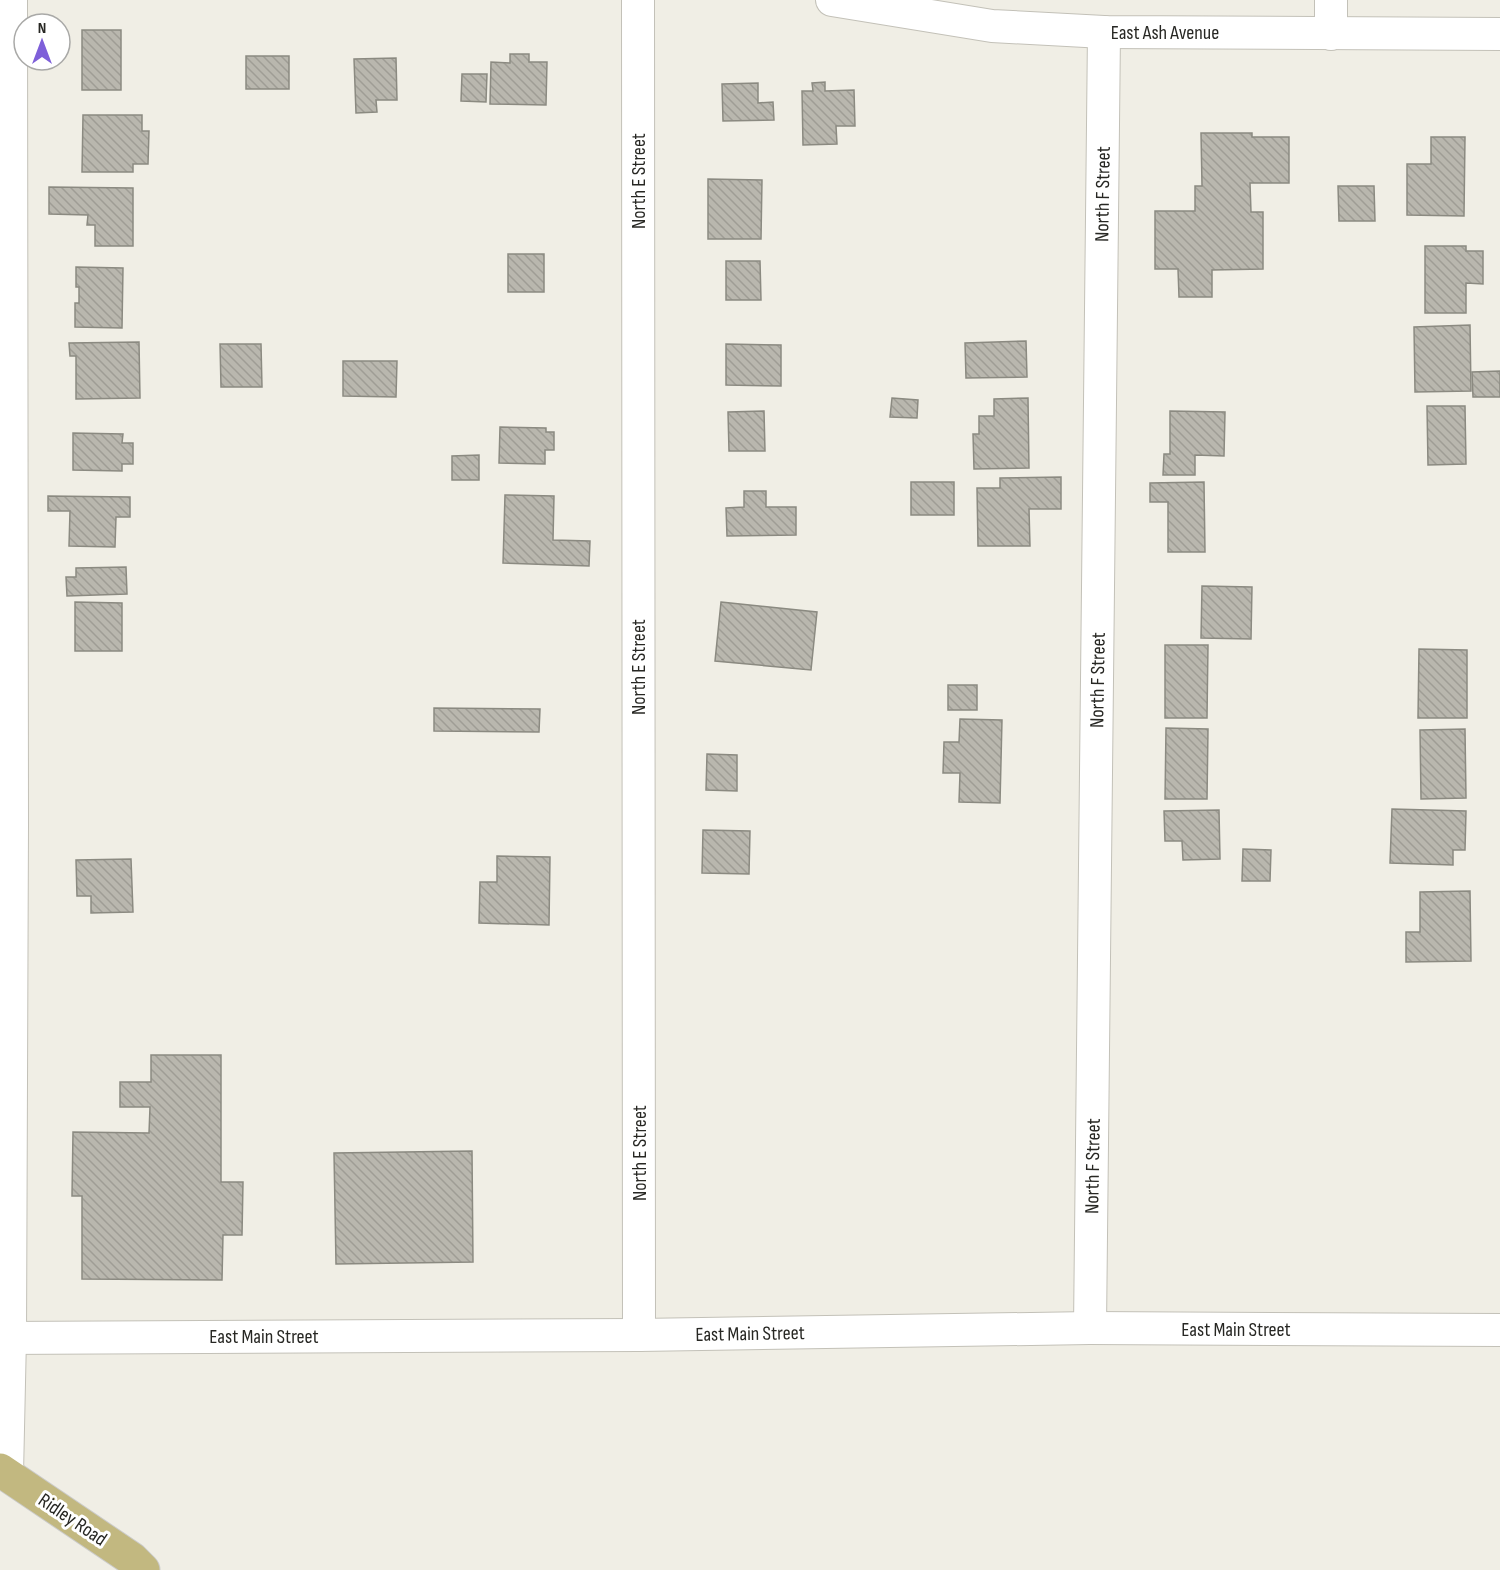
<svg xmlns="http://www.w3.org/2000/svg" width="1500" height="1570" font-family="'Sofia Sans Condensed',sans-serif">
  <defs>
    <pattern id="building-back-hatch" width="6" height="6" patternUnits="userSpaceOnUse" patternTransform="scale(1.5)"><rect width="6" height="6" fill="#b9b7ae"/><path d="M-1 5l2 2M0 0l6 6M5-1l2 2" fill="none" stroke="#9f9d95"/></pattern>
  </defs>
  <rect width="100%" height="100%" fill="#f0eee5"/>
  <g fill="url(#building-back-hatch)" stroke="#8b8a81" stroke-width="1.5">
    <rect x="82" y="30" width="39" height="60"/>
    <path d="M510,54H529V62H547L546,105L490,104L491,62L510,63Z"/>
    <rect x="246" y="56" width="43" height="33"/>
    <path d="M396,58L397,100H376L377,112L356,113L354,59Z"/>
    <path d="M462,74H487L486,102L461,101Z"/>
    <path d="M825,82V91L854,90L855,126H836L837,144L803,145L802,91H813L812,83Z"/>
    <path d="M758,83V103L773,102L774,120L723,121L722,84Z"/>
    <path d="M83,115H142V131H149L148,164H133V172H82Z"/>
    <path d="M1201,133H1252V137H1289V183H1250L1251,212H1263V269L1212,270V297H1179L1178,269H1155V211H1195V186H1202Z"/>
    <path d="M1431,137H1465L1464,216L1407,215V164H1431Z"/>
    <path d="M708,179L762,180L761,239H708Z"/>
    <path d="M1338,186H1374L1375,221H1339Z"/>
    <path d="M49,187L133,188V246H95V225H87L88,215L49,214Z"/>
    <path d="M1425,246H1466V251H1483V284L1466,283V313H1425Z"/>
    <rect x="508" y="254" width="36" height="38"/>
    <path d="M726,261H760L761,300H726Z"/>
    <path d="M76,267L123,268L122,328L75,327V303H79V287H76Z"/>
    <path d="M1470,325L1471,391L1415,392L1414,327Z"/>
    <path d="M1026,341L1027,377L966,378L965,343Z"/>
    <path d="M139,342L140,398L76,399V356H70L69,343Z"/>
    <path d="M220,344H261L262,387H221Z"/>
    <path d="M726,344L781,345V386L726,385Z"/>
    <path d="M343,361H397L396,397L343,396Z"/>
    <path d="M1500,371V397H1473L1472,372Z"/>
    <path d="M892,398L918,400L917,418L890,417Z"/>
    <path d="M1028,398L1029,468L974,469L973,434H979V416H994V399Z"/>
    <path d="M1427,406H1465L1466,464L1428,465Z"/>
    <path d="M764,411L765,451H729L728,412Z"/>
    <path d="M1170,411L1225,412L1224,456L1195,455V475H1163L1164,454H1170Z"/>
    <path d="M500,427L546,428V432H554V450H545V464L499,463Z"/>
    <path d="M73,433L123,434L122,443H133V464H122V471L73,470Z"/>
    <path d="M479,455V480H452V456Z"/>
    <path d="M1061,477V509H1029L1030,546H978L977,488H1000V478Z"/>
    <rect x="911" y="482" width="43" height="33"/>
    <path d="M1204,482L1205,552H1168V502H1150V483Z"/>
    <path d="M744,491H766V507H796V535L727,536L726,508L744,507Z"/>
    <path d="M505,495L554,496L553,540L590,541L589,566L503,563Z"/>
    <path d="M48,496L130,497V517H116L115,547L69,546L70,511H48Z"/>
    <path d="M126,567L127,594L67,596L66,577H76V568Z"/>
    <path d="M1202,586L1252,587L1251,639L1201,638Z"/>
    <path d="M75,602L122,603V651H75Z"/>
    <path d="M721,602L817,612L811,670L715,661Z"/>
    <path d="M1165,645H1208L1207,718H1165Z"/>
    <path d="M1419,649L1467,650V718H1418Z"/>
    <rect x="948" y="685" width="29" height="25"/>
    <path d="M434,708L540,709L539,732L434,731Z"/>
    <path d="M960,719L1002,720L1000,803L959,802L960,773H943L944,742H959Z"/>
    <path d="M1166,728L1208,729L1207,799H1165Z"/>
    <path d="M1465,729L1466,798L1421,799L1420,730Z"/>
    <path d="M707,754L737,755V791L706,790Z"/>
    <path d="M1392,809L1466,811L1465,850H1453V865L1390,863Z"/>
    <path d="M1219,810L1220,859L1183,860L1182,841H1165L1164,811Z"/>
    <path d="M703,830L750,831L749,874L702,873Z"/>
    <path d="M1243,849L1271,850L1270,881H1242Z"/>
    <path d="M497,856L550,857L549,925L479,923L480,882H497Z"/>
    <path d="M131,859L133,912L91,913V896H77L76,860Z"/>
    <path d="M1470,891L1471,961L1406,962V932H1420V892Z"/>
    <path d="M151,1055H221V1182H243L242,1235H223L222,1280L82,1279V1196H72L73,1132L149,1133L150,1107H120V1082H151Z"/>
    <path d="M472,1151L473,1262L336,1264L334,1153Z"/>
  </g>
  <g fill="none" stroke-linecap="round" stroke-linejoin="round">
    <g stroke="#c3c1b8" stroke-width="34">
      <g id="minor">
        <path d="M638,0L639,1335"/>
        <path d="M832,0L992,26L1104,32L1500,34"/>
        <path d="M1331,0V34"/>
        <path d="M1090,1328L1104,32"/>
        <path d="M0,1338L639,1335L1090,1328L1500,1330"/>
        <path d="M7,1474L10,1337L12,824L11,0"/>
      </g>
    </g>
    <g stroke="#cbcbca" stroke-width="35">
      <path id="major" d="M0,1470L132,1559L143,1570"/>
    </g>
    <use href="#minor" stroke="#fff" stroke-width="32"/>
    <use href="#major" stroke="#c2b880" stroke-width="33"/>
  </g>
  <g text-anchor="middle" stroke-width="6" stroke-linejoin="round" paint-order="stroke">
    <g font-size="20" fill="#272723" stroke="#fff">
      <text x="1165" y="39">East Ash Avenue</text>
      <text transform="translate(638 181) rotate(-90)" y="7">North E Street</text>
      <text transform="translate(1102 194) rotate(-89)" y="7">North F Street</text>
      <text transform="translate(638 667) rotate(-90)" y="7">North E Street</text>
      <text transform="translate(1097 680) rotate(-89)" y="7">North F Street</text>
      <text transform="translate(639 1153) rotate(-90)" y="7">North E Street</text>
      <text transform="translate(1092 1166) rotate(-89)" y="7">North F Street</text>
      <text x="1236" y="1336">East Main Street</text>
      <text transform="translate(750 1333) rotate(-1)" y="7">East Main Street</text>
      <text x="264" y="1343">East Main Street</text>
      <text transform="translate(73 1519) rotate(34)" y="7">Ridley Road</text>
    </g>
  </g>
  <g transform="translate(42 42)"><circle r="28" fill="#ffffff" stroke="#a9a9a7" stroke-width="1.5"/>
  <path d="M0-4.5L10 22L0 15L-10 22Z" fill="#7e5fd9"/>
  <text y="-9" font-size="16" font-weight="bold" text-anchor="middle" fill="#272723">N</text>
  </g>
</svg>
